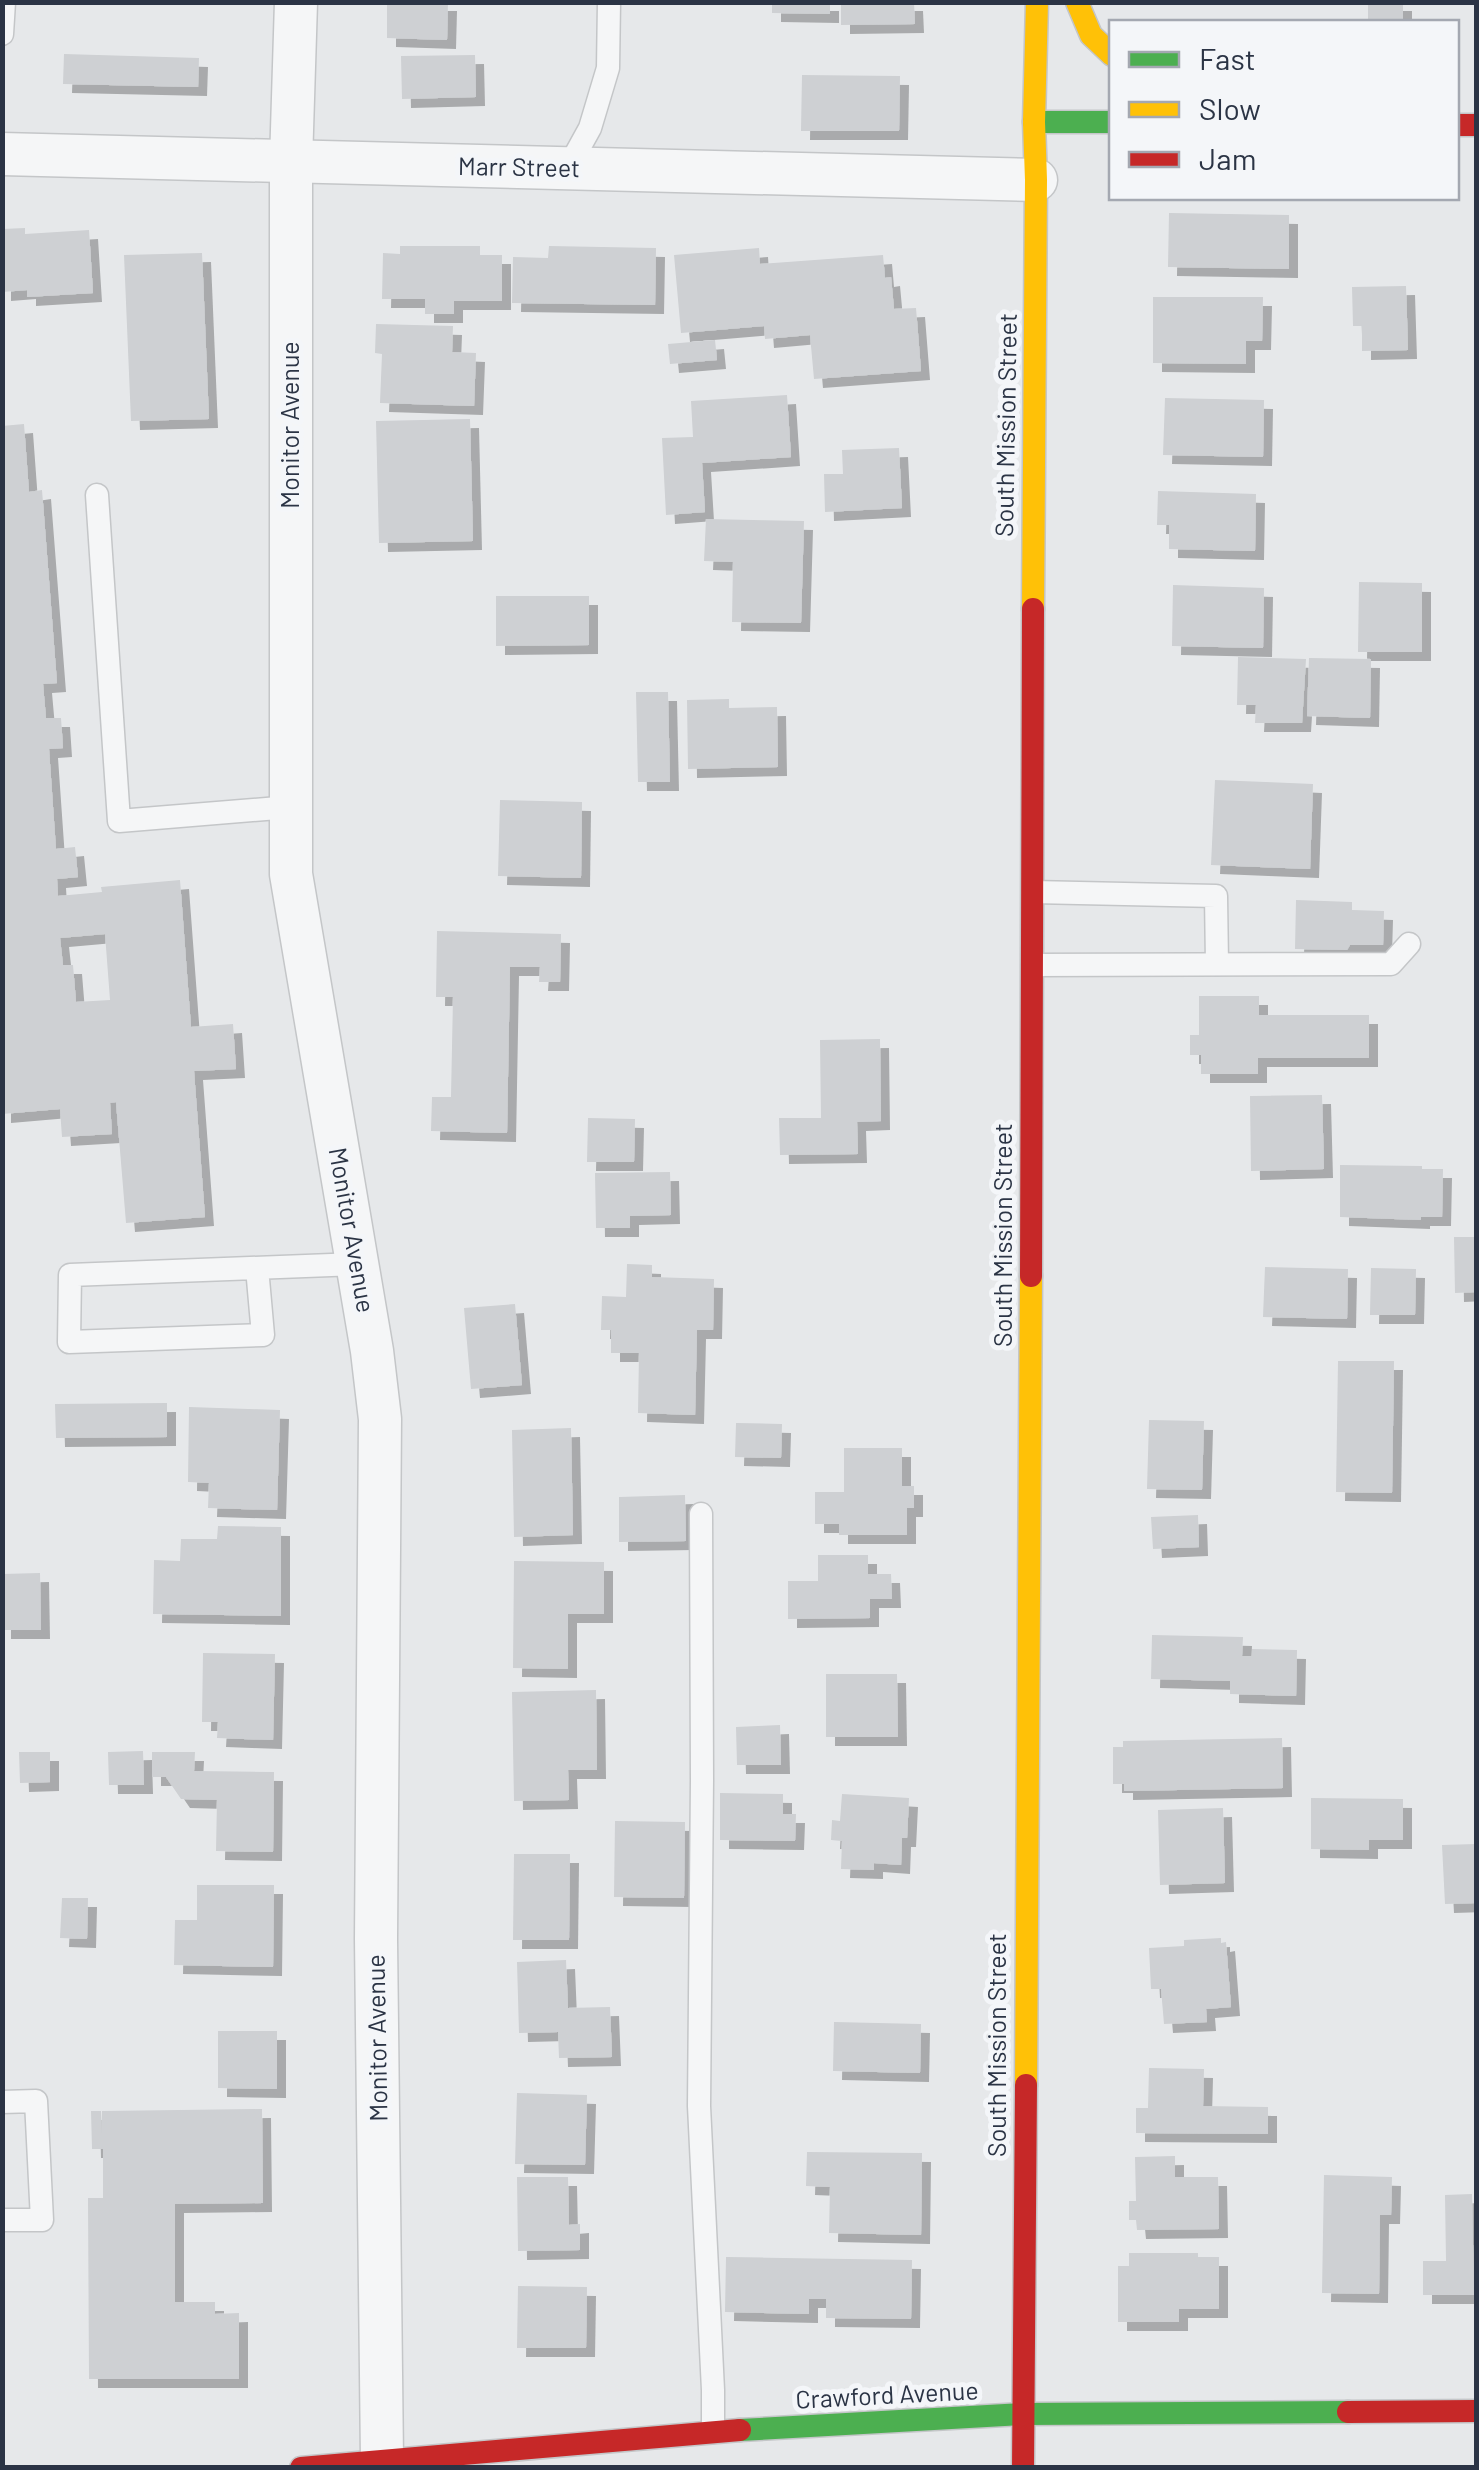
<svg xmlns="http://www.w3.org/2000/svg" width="1479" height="2470" font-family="Barlow,sans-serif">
  <defs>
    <filter id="shadow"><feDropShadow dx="9" dy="9" stdDeviation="0" flood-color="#0004"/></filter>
  </defs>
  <rect width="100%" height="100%" fill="#e6e8ea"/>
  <g fill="#ced0d3" fill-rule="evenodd" filter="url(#shadow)">
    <path d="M387,2H448L447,40L387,38Z"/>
    <path d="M772,2H830V14L772,13Z"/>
    <path d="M841,2H914L915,24L841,25Z"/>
    <rect x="1368" y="2" width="35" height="20"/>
    <path d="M64,54L199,58L198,87L63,84Z"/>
    <path d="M475,55L476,97L402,99L401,56Z"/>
    <path d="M802,75L900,76L899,131H801Z"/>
    <path d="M1169,213L1289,215V269L1168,267Z"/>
    <path d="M25,228V234L89,230L93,293L27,297V290L2,292V229Z"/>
    <path d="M400,246H480V255H502V301H454V314H425V299H382L383,253L400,254Z"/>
    <path d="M549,246L656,248L655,305L512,303L513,257L548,258Z"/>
    <path d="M759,248L760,264L883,255L885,278L891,277L894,309L916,308L921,371L814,379L810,335L765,339L764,326L681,333L674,255Z"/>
    <path d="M202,253L209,419L131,421L124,255Z"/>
    <path d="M1406,286L1408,350L1362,351V326H1353L1352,287Z"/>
    <path d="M1153,297H1263L1262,341H1246V364L1153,363Z"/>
    <path d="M376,324L453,326L452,352L476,353L474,406L380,403L382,354L375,353Z"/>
    <path d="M715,340L717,360L670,364L668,344Z"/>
    <path d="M787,395L791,457L702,463L705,512L666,515L662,438L693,437L691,401Z"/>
    <path d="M1165,398L1264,400L1263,457L1163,455Z"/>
    <path d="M470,419L473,541L379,543L376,421Z"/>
    <path d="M24,424L29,492L42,490L57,683L43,684L46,718H61L63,748L49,749L56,849L75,847L78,877L57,879L58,896L102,892L101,887L180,880L191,1027L233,1024L236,1069L194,1071L205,1217L126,1223L116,1102L110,1103L112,1134L62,1137L60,1109L2,1114V426ZM105,934L110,1000L76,1002L73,965H63L60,938Z"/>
    <path d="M899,448L902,508L825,512L824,474H843L842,450Z"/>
    <path d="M1158,491L1256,494L1255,551L1169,549V525H1157Z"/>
    <path d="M706,519L804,521L801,623L732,622L733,562L704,561Z"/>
    <path d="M1359,582L1422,583V652H1358Z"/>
    <path d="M1173,585L1264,588L1263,648L1172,646Z"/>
    <path d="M496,596H589V645L496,646Z"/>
    <path d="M1238,657L1306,659L1302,723H1255L1256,705H1237Z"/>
    <path d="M1309,658L1371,659L1370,718L1307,716Z"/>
    <path d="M636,692H668L670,782H638Z"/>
    <path d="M729,699V708L777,707L778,767L688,769L687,700Z"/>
    <path d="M1215,780L1313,784L1310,869L1211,865Z"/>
    <path d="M500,800L582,802L581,878L498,876Z"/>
    <path d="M1296,900L1352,902V910L1384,911L1383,945H1350L1347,950L1295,949Z"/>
    <path d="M437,931L561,934L560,982H539L540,967H510L507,1133L431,1131L432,1097H451L453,997H436Z"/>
    <path d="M1199,996H1259V1015H1369V1058H1258V1074H1201V1055H1190V1035H1199Z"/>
    <path d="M880,1039L881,1121L857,1122L858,1154L780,1155L779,1118H821L820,1040Z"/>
    <path d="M1322,1095L1324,1169L1251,1171L1250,1096Z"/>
    <path d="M588,1118L635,1119L634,1162H587Z"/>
    <path d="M1340,1165L1422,1166V1169H1443L1442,1217H1421V1220L1340,1217Z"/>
    <path d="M670,1172L671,1215L630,1216V1228H596L595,1173Z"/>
    <path d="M1454,1237H1476V1292L1455,1293Z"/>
    <path d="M627,1264L652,1265V1277L714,1279L713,1330H697L695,1415L638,1413L639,1353H611V1330H601L602,1296L626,1297Z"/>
    <path d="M1265,1267L1348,1269L1347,1319L1263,1317Z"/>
    <path d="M1371,1268L1416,1269L1415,1315H1370Z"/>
    <path d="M515,1304L522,1385L471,1389L464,1308Z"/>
    <path d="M1338,1361H1394L1392,1493L1336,1492Z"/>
    <path d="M167,1403V1437L56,1438L55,1404Z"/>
    <path d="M189,1407L280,1410L277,1510L208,1508L209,1483L188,1482Z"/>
    <path d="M1149,1420L1204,1421L1202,1490L1147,1489Z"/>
    <path d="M736,1423L782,1424L781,1458L735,1457Z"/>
    <path d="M571,1428L573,1535L514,1537L512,1430Z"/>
    <path d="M844,1448H902V1486H914V1508H907V1535H839V1524H815V1492H844Z"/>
    <path d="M685,1495L686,1541L619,1542V1497Z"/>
    <path d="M1198,1515L1199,1547L1153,1549L1151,1517Z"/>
    <path d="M218,1526L281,1527V1616L153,1614L154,1560L180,1561L181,1539H217Z"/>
    <path d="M818,1555H868V1574H891L892,1599H870V1618L788,1619V1581H818Z"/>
    <path d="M514,1561L604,1562V1614H568V1669L513,1668Z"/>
    <path d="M40,1573L41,1630H2V1574Z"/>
    <path d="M1152,1635L1243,1637L1242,1656H1252V1649L1297,1650L1296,1696L1230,1694V1681L1151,1679Z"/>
    <path d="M203,1653L275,1654L273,1740L217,1738L218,1722H202Z"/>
    <path d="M826,1674H897L898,1737H826Z"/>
    <path d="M596,1690L597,1770H568L569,1800L514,1801L512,1692Z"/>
    <path d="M780,1725L781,1765H737L736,1727Z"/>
    <path d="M1282,1738L1283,1788L1124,1791V1784H1113V1747H1123V1741Z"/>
    <path d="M143,1751L144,1785H109L108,1752Z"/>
    <path d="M19,1752H50V1782L20,1783Z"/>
    <path d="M152,1752H195L194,1771L274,1772L273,1852L216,1851L217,1800L181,1799L166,1777H152Z"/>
    <path d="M720,1793L783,1794V1814H796L795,1841L720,1840Z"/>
    <path d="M842,1794L909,1798L907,1838H902L901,1865L874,1863V1870L841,1869L842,1841L831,1840L832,1820L840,1821Z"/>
    <path d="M1311,1798L1403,1799V1840H1369V1850L1311,1849Z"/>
    <path d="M1223,1808L1225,1883L1160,1885L1158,1810Z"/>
    <path d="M615,1821L685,1822L684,1898L614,1897Z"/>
    <path d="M1476,1844V1903L1445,1904L1442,1845Z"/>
    <path d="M514,1854H570L569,1940H513Z"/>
    <path d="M197,1885H274L273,1967L174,1965L175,1920H197Z"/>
    <path d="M62,1898H88L87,1939L60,1938Z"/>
    <path d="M1221,1938V1943L1226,1942L1231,2007L1206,2009L1207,2022L1164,2024L1161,1989H1151L1149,1948L1184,1946V1940Z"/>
    <path d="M566,1960L568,2008L610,2007L612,2057L559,2058L558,2032L519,2033L517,1962Z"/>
    <path d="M834,2022L921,2024L920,2073L833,2071Z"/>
    <path d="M218,2031H277V2089L218,2088Z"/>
    <path d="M1149,2068L1204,2069L1203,2106L1268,2107V2134L1136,2133V2108H1148Z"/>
    <path d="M517,2093L587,2095L585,2165L515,2164Z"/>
    <path d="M262,2109L263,2203L175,2204V2302H215V2314L239,2313V2379H89L88,2198H103V2149H92L91,2111H101V2133L102,2111Z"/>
    <path d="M807,2152L922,2153L921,2235L829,2233L830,2187L806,2186Z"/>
    <path d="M1175,2156V2177H1218L1219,2229L1137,2230L1136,2220H1129V2201H1136L1135,2157Z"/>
    <path d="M1324,2175L1392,2177L1391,2215H1380L1379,2294L1322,2293Z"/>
    <path d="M517,2177H568L569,2225L580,2224V2250L518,2251Z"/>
    <path d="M1472,2194L1474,2295H1423V2261H1446L1445,2195Z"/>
    <path d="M1129,2253H1198V2257H1219V2309H1179V2322H1118V2266H1129Z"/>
    <path d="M726,2257L912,2260L911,2319L826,2318V2299H809V2314L725,2312Z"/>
    <path d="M518,2286L587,2287L586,2348H517Z"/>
  </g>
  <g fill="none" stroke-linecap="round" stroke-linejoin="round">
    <g stroke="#c4c6c8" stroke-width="25">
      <g id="lane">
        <path d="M2,34L4,2"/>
        <path d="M568,168L590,128L608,68L609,2"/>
        <path d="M97,495L119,821L290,807"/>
        <path d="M1033,892L1216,896L1217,964"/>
        <path d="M1033,965L1391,964L1409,944"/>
        <path d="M257,1268L263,1335L69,1342L70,1275L357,1264"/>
        <path d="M701,1514L702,1780L699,2106L713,2390V2432"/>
        <path d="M2,2102L36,2101L42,2220H2"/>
      </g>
    </g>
    <g stroke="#c4c6c8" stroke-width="45">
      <g id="street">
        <path d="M296,2L291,162V874L372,1351L380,1419L376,1939L382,2460"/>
        <path d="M2,154L1036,180"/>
      </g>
    </g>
    <g stroke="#c4c6c8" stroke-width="25">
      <g id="fast">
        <path d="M1034,122H1112"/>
        <path d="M740,2430L1024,2414L1348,2412"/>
      </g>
    </g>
    <g stroke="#c4c6c8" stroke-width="25">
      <g id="slow">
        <path d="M1077,2L1091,35L1112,55"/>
        <path d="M1033,609L1036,180L1034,122L1037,2"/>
        <path d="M1026,2085L1031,1276"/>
      </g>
    </g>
    <g stroke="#c4c6c8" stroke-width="25">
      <g id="jam">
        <path d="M1456,125H1476"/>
        <path d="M1031,1276L1033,609"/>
        <path d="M1348,2412L1476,2411"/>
        <path d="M301,2468L740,2430"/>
        <path d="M1023,2468L1026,2085"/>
      </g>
    </g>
    <use href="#lane" stroke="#f5f6f7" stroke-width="22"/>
    <use href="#street" stroke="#f5f6f7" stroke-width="42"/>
    <use href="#fast" stroke="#4caf50" stroke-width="22"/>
    <use href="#slow" stroke="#ffc107" stroke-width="22"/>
    <use href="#jam" stroke="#c62828" stroke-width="22"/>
  </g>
  <g text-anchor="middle" stroke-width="10" stroke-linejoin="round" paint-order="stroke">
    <g font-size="25" fill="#2b3445" stroke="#f4f6f9">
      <text transform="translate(519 167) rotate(1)" y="9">Marr Street</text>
      <text transform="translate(290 425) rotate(-90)" y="9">Monitor Avenue</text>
      <text transform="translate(1006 425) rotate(-89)" y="9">South Mission Street</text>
      <text transform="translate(352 1230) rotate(80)" y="9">Monitor Avenue</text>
      <text transform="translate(1003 1235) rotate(-90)" y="9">South Mission Street</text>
      <text transform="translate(377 2038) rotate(-91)" y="9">Monitor Avenue</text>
      <text transform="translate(997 2045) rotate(-90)" y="9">South Mission Street</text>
      <text transform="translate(887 2395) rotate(-3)" y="9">Crawford Avenue</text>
    </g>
  </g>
  <rect width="1479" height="2470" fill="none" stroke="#2b3445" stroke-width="10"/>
  <rect x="1109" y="20" width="350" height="180" fill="#f4f6f9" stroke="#a4a8b1" stroke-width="2.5"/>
  <rect x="1129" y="52" width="50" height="15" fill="#4caf50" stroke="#a4a8b1" stroke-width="2.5"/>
  <text x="1199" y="70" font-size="30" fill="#2b3445">Fast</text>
  <rect x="1129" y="102" width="50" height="15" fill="#ffc107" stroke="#a4a8b1" stroke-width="2.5"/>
  <text x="1199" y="120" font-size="30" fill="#2b3445">Slow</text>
  <rect x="1129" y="152" width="50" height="15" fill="#c62828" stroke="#a4a8b1" stroke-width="2.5"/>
  <text x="1199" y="170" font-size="30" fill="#2b3445">Jam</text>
</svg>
